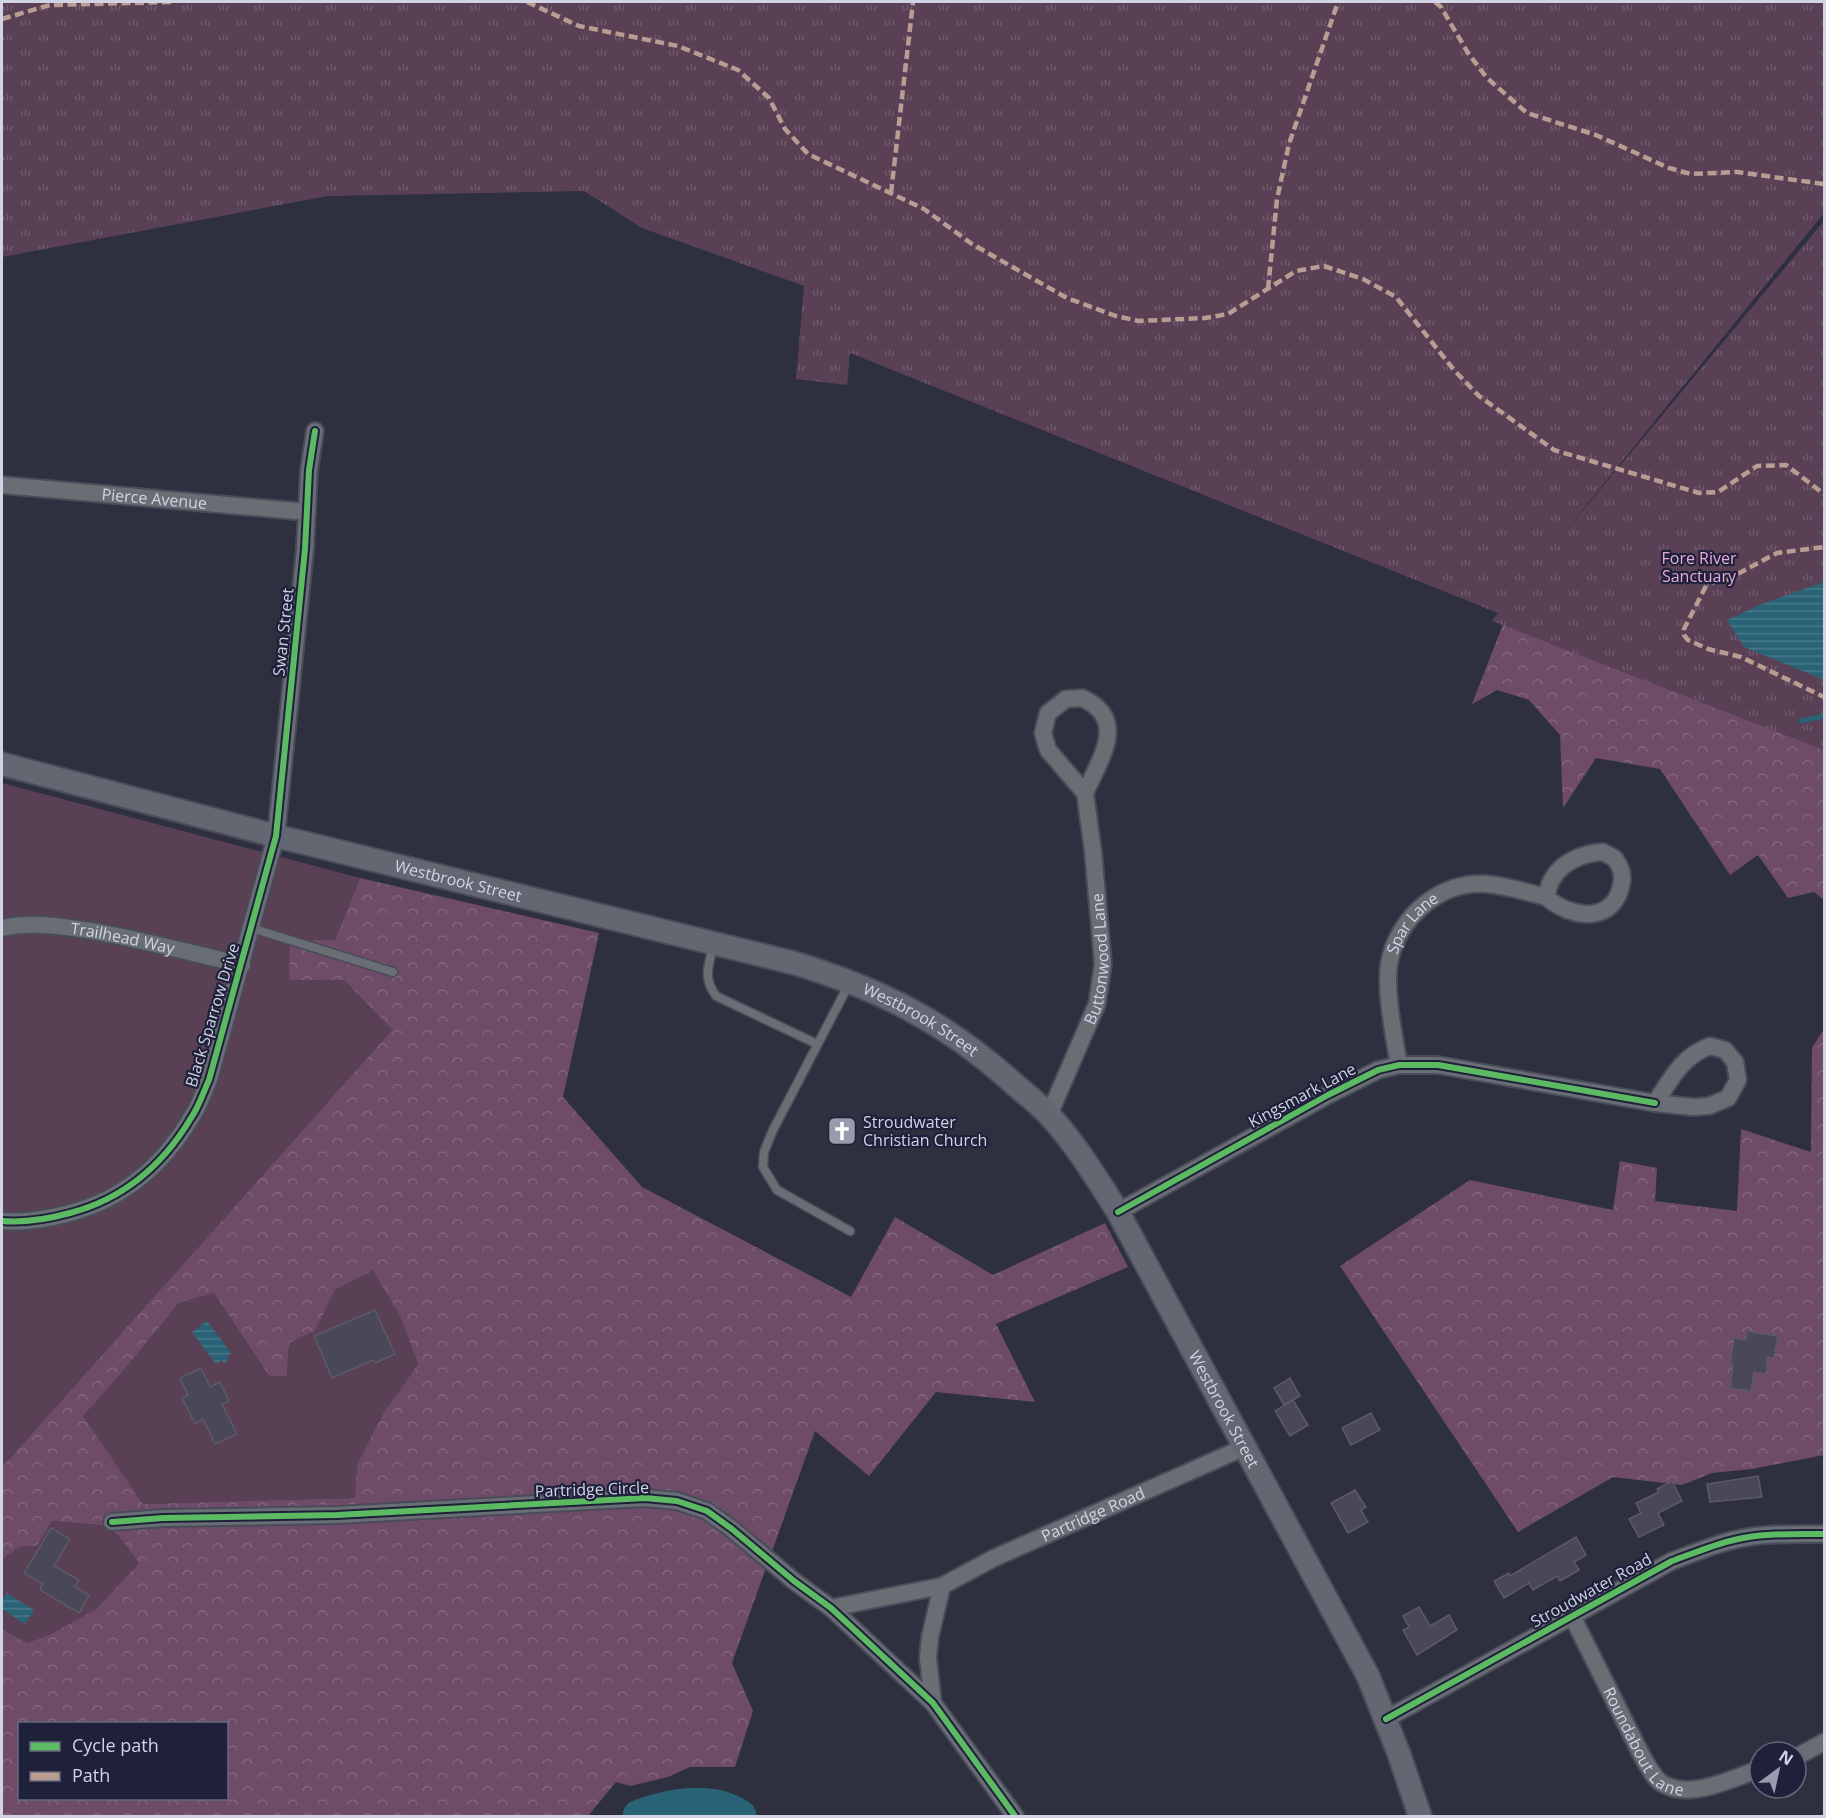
<svg xmlns="http://www.w3.org/2000/svg" width="1826" height="1818" font-family="'Open Sans',sans-serif">
  <defs>
    <pattern id="forest-crowns" width="20" height="18" patternUnits="userSpaceOnUse" patternTransform="scale(1.5)"><rect width="20" height="18" fill="#6e4c68"/><path d="M2 6a3 3 0 1 1 6 0M12 15a3 3 0 1 1 6 0" fill="none" stroke="#82657d"/></pattern>
    <pattern id="park-tufts" width="24" height="20" patternUnits="userSpaceOnUse" patternTransform="scale(1.5)"><rect width="24" height="20" fill="#594055"/><path d="M3 7l-1-3M5 7V3M7 7l1-3M15 17l-1-3M17 17v-4M19 17l1-3" fill="none" stroke="#705b6d"/></pattern>
    <pattern id="water-rules" width="6" height="5" patternUnits="userSpaceOnUse" patternTransform="scale(1.5)"><rect width="6" height="5" fill="#2b6376"/><path d="M0 2.5h6" fill="none" stroke="#497889"/></pattern>
  </defs>
  <rect width="100%" height="100%" fill="#2e303f"/>
  <g fill="#594055">
    <path d="M2,783L360,878L335,940L289,979L344,980L392,1030L2,1467Z"/>
    <path d="M373,1269L400,1316L418,1364L384,1412L357,1464L356,1498L143,1504L82,1416L124,1370L179,1303L214,1293L269,1376H287L289,1343L315,1331L335,1290Z"/>
    <path d="M52,1521L111,1526L139,1563L96,1609L51,1634L27,1643L2,1629V1559L19,1547L37,1546Z"/>
  </g>
  <g fill="url(#forest-crowns)" fill-rule="evenodd">
    <path d="M1521,578L1824,706V900L1814,892L1788,898L1758,855L1730,875L1660,769L1596,758L1563,808L1560,735L1529,700L1497,690L1472,704Z"/>
    <path d="M360,878L599,933L563,1097L642,1187L851,1297L895,1217L993,1275L1105,1223L1128,1267L996,1324L1035,1402L936,1392L869,1476L815,1431L732,1663L753,1711L735,1767H690L668,1777L630,1786L616,1782L588,1816H2V1629L27,1643L51,1634L96,1609L139,1563L111,1526L52,1521L37,1546L19,1547L2,1559V1467L392,1030L344,980H289L290,941L335,940ZM373,1270L400,1316L418,1364L384,1412L357,1464L355,1498L143,1504L83,1416L124,1370L179,1303L214,1293L269,1376H287L289,1343L315,1331L335,1290ZM20,1724H226V1798H20Z"/>
    <path d="M1824,1029V1455L1752,1469L1712,1473L1682,1485L1613,1477L1518,1532L1340,1266L1470,1180L1613,1210L1620,1161L1657,1168L1655,1201L1737,1211L1741,1129L1811,1152L1812,1048Z"/>
  </g>
  <path fill="url(#park-tufts)" d="M2,2H1824V213L1554,545L1824,221V750L1492,621L1498,613L850,353L847,385L796,379L804,286L642,228L584,191L328,196L2,257Z"/>
  <g fill="url(#water-rules)">
    <path d="M1824,582V680L1744,647L1727,620L1762,604Z"/>
    <path d="M207,1321L231,1353L227,1356L229,1359L224,1363L222,1360L216,1364L192,1332Z"/>
    <path d="M7,1593L34,1610L25,1624L2,1609V1601Z"/>
  </g>
  <g fill="none" stroke-linecap="round" stroke-linejoin="round">
    <path stroke="#2b6376" stroke-width="5" d="M1801,721L1824,716"/>
    <path stroke="#2b6376" stroke-width="33" d="M639,1816C670,1805 710,1796 740,1816"/>
  </g>
  <g fill="#4a4856" stroke="#5c5a67" stroke-width="1.5">
    <path d="M375,1310L395,1354L375,1363L373,1360L332,1378L314,1336Z"/>
    <path d="M1747,1331L1778,1336L1774,1358L1768,1357L1766,1374L1754,1372L1751,1391L1730,1388L1733,1365L1730,1364L1734,1338L1746,1340Z"/>
    <path d="M201,1368L210,1387L220,1382L229,1401L222,1404L237,1434L215,1444L203,1419L195,1424L182,1398L188,1395L180,1378Z"/>
    <path d="M1290,1378L1300,1396L1284,1405L1274,1388Z"/>
    <path d="M1293,1400L1308,1425L1290,1436L1275,1411Z"/>
    <path d="M1371,1413L1380,1430L1351,1445L1342,1428Z"/>
    <path d="M1758,1476L1762,1497L1710,1502L1707,1484Z"/>
    <path d="M1672,1481L1682,1501L1658,1513L1664,1525L1639,1537L1629,1519L1641,1513L1636,1503L1659,1492L1657,1489Z"/>
    <path d="M1355,1490L1366,1507L1361,1510L1368,1522L1348,1533L1331,1503Z"/>
    <path d="M51,1528L70,1539L54,1566L79,1580L75,1587L89,1595L79,1613L40,1590L43,1584L24,1573Z"/>
    <path d="M1576,1537L1586,1555L1574,1562L1579,1570L1560,1581L1557,1576L1533,1590L1529,1583L1504,1598L1494,1581L1509,1573L1510,1576Z"/>
    <path d="M1419,1607L1430,1626L1449,1615L1457,1630L1417,1655L1403,1630L1409,1627L1403,1616Z"/>
  </g>
  <g fill="none" stroke-linecap="round" stroke-linejoin="round">
    <g stroke="#4a4b58" stroke-width="11">
      <g id="lane">
        <path d="M251,928L393,972"/>
        <path d="M714,943C709,965 702,977 716,996L817,1044"/>
        <path d="M849,984L773,1130L764,1152L763,1167L777,1190L850,1231"/>
      </g>
    </g>
    <g stroke="#4a4b58" stroke-width="20">
      <g id="street">
        <path id="s1" d="M2,485L307,512"/>
        <path d="M1082,698C1129,719 1100,759 1085,793L1048,750L1043,733L1048,713L1066,699Z"/>
        <path d="M1603,852C1606,854 1612,856 1615,859C1620,865 1623,874 1622,881C1616,924 1573,920 1546,897C1548,891 1549,883 1553,878C1563,861 1584,853 1603,852Z"/>
        <path id="s2" d="M2,928C33,921 67,927 98,932C146,941 194,953 242,965"/>
        <path d="M1710,1046L1725,1050L1735,1062L1738,1080L1728,1098L1709,1106L1693,1107L1655,1103C1672,1078 1681,1057 1710,1046Z"/>
        <path id="s3" d="M1399,1065C1394,1037 1385,991 1389,964C1397,918 1440,880 1487,884C1507,886 1527,892 1546,897"/>
        <path id="s4" d="M1049,1115L1097,1004L1103,964L1093,851L1085,793"/>
        <path d="M1118,1212L1328,1095L1378,1070L1399,1065H1438L1655,1103"/>
        <path d="M2,1221C25,1223 48,1219 70,1213C123,1199 163,1165 191,1118C199,1107 203,1093 209,1080L276,836L305,549L309,470L315,431"/>
        <path d="M112,1522L163,1518L337,1515L645,1498L677,1501L707,1511L732,1529L794,1581L831,1608L933,1703L1015,1816"/>
        <path d="M831,1608L942,1586"/>
        <path id="s5" d="M1572,1616L1642,1756C1648,1766 1655,1781 1665,1785C1694,1799 1732,1778 1760,1769"/>
        <path id="s6" d="M933,1703L928,1658L930,1637L942,1586L994,1558L1245,1447"/>
        <path d="M1386,1719L1672,1561C1697,1552 1722,1541 1749,1537C1774,1533 1799,1534 1824,1534"/>
        <path d="M1796,1757L1824,1742"/>
      </g>
    </g>
    <g stroke="#4a4b58" stroke-width="26">
      <g id="secondary">
        <path id="s7" d="M2,764L276,836L794,963C880,989 945,1022 1012,1082C1024,1093 1038,1103 1049,1115C1076,1144 1097,1179 1118,1212L1368,1676L1399,1754L1420,1816"/>
      </g>
    </g>
    <path stroke="#676b73" stroke-width="3" stroke-dasharray="3 3" stroke-linecap="butt" d="M1706,586L1726,580"/>
    <use href="#lane" stroke="#696e75" stroke-width="8"/>
    <use href="#street" stroke="#696e75" stroke-width="16"/>
    <use href="#secondary" stroke="#636771" stroke-width="22"/>
    <g stroke="#b99d93" stroke-width="4.5" stroke-dasharray="9 4.5" stroke-linecap="butt">
      <path d="M527,2L579,26L678,46L738,70L769,98L785,129L808,154L924,209L972,244L1067,298L1116,316L1139,321L1205,318L1228,314L1296,271L1324,266L1363,279L1396,297L1454,370L1479,396L1554,450L1699,493L1718,492L1757,466L1786,465L1824,494"/>
      <path d="M1435,2L1441,7L1468,53L1487,78L1527,113L1596,135L1669,168L1691,174L1737,172L1824,184"/>
      <path d="M2,19L50,5L172,2"/>
      <path d="M891,193L913,2"/>
      <path d="M1268,289L1277,199L1289,144L1338,2"/>
      <path d="M1726,580L1777,553L1824,547"/>
      <path d="M1706,586L1684,629V635L1688,640L1708,649L1741,657L1824,697"/>
    </g>
    <g stroke="#1f213a" stroke-width="10">
      <g id="cycleway">
        <path d="M1118,1212L1328,1095L1378,1070L1399,1065H1438L1655,1103"/>
        <path d="M2,1221C25,1223 48,1219 70,1213C123,1199 163,1165 191,1118C199,1107 203,1093 209,1080L276,836L305,549L309,470L315,431"/>
        <path d="M112,1522L163,1518L337,1515L645,1498L677,1501L707,1511L732,1529L794,1581L831,1608L933,1703L1015,1816"/>
        <path d="M1386,1719L1672,1561C1697,1552 1722,1541 1749,1537C1774,1533 1799,1534 1824,1534"/>
      </g>
    </g>
    <use href="#cycleway" stroke="#5cba63" stroke-width="6"/>
  </g>
  <defs>
    <g id="church-square" transform="scale(1.5)"><rect x="-9" y="-9" width="18" height="18" rx="4" fill="#989bab" stroke="#1f213a"/><path d="M-1.2-6h2.4v3.5h3.3v2.4h-3.3V6h-2.4V-.1h-3.3v-2.4h3.3Z" fill="#fff"/></g>
  </defs>
  <g fill-rule="evenodd">
    <use href="#church-square" x="842" y="1131"/>
  </g>
  <g text-anchor="middle" stroke-width="4.5" stroke-linejoin="round" paint-order="stroke">
    <g font-size="16" fill="#d1d4e5" stroke="#1f213a">
      <text dy="6" stroke="none"><textPath href="#s1" startOffset="153">Pierce Avenue</textPath></text>
      <text transform="translate(283 632) rotate(-84)" y="6">Swan Street</text>
      <text dy="6" stroke="none"><textPath href="#s7" startOffset="471">Westbrook Street</textPath></text>
      <text dy="6" stroke="none"><textPath href="#s3" startOffset="150">Spar Lane</textPath></text>
      <text dy="6" stroke="none"><textPath href="#s2" startOffset="122">Trailhead Way</textPath></text>
      <text dy="6" stroke="none"><textPath href="#s4" startOffset="166">Buttonwood Lane</textPath></text>
      <text transform="translate(212 1015) rotate(-73)" y="6">Black Sparrow Drive</text>
      <text dy="6" stroke="none"><textPath href="#s7" startOffset="956">Westbrook Street</textPath></text>
      <text transform="translate(1302 1095) rotate(-28)" y="6">Kingsmark Lane</text>
      <text dy="6" stroke="none"><textPath href="#s7" startOffset="1460">Westbrook Street</textPath></text>
      <text transform="translate(592 1489) rotate(-2)" y="6">Partridge Circle</text>
      <text dy="6" stroke="none"><textPath href="#s6" startOffset="286">Partridge Road</textPath></text>
      <text transform="translate(1591 1590) rotate(-29)" y="6">Stroudwater Road</text>
      <text dy="6" stroke="none"><textPath href="#s5" startOffset="147">Roundabout Lane</textPath></text>
    </g>
    <g font-size="16" fill="#eaa9db" stroke="#1f213a">
      <text x="1699" y="564">Fore River<tspan x="1699" dy="18">Sanctuary</tspan></text>
    </g>
    <g font-size="16" fill="#d1d4e5" stroke="#1f213a" text-anchor="start">
      <text x="863" y="1128">Stroudwater<tspan x="863" dy="18">Christian Church</tspan></text>
    </g>
  </g>
  <rect width="1826" height="1818" fill="none" stroke="#d1d4e5" stroke-width="6"/>
  <rect x="18" y="1722" width="210" height="78" fill="#1f213a" stroke="#66697e" stroke-width="1.5"/>
  <rect x="30" y="1742" width="30" height="9" fill="#5cba63" stroke="#66697e" stroke-width="1.5"/>
  <text x="72" y="1752" font-size="18" fill="#d1d4e5">Cycle path</text>
  <rect x="30" y="1772" width="30" height="9" fill="#b99d93" stroke="#66697e" stroke-width="1.5"/>
  <text x="72" y="1782" font-size="18" fill="#d1d4e5">Path</text>
  <g transform="translate(1778 1770) rotate(33)"><circle r="28" fill="#1f213a" stroke="#66697e" stroke-width="1.5"/>
  <path d="M0-4.5L10 22L0 15L-10 22Z" fill="#989bab"/>
  <text y="-9" font-size="16" font-weight="bold" text-anchor="middle" fill="#d1d4e5">N</text>
  </g>
</svg>
